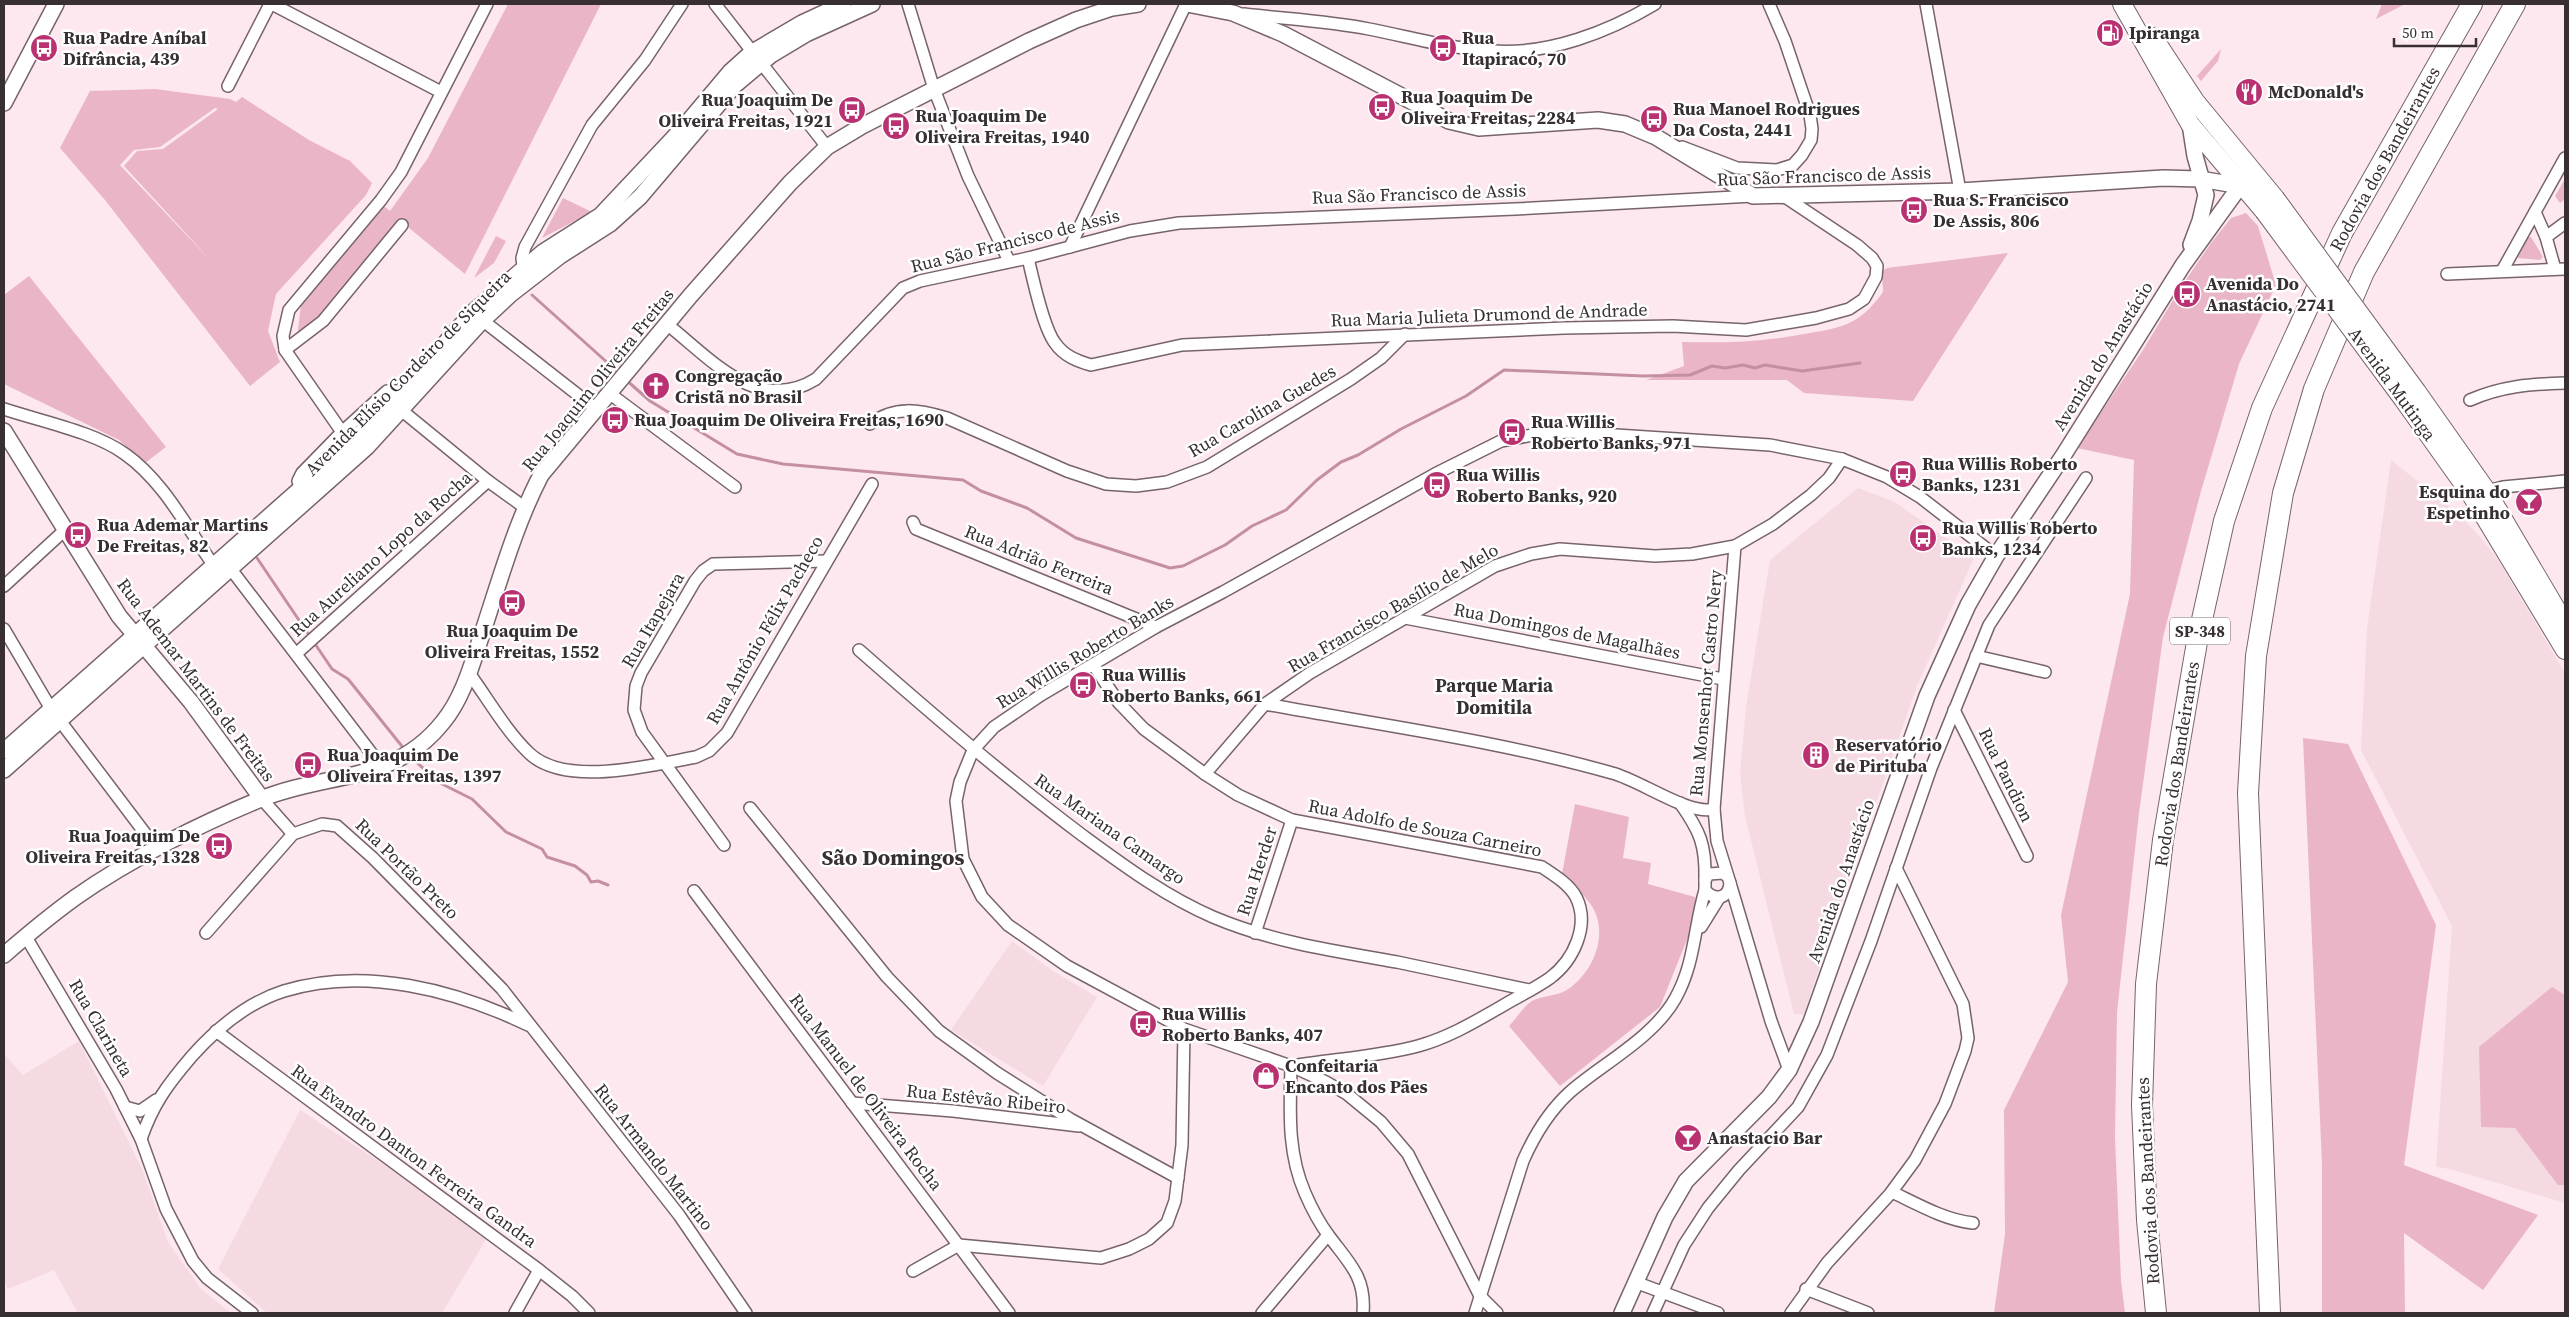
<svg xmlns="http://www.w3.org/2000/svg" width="2569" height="1317" font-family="'Source Serif 4',serif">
  <rect width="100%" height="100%" fill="#fde8ef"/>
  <g fill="#f6dae2">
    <path d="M2391,460L2459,514L2479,536L2497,558L2565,673V1203L2450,1169L2436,1167L2452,926L2361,750L2367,628Z"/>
    <path d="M1858,488L1895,502L1974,558L1917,686L1833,926L1804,1014H1794L1745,816L1740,774L1746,707L1770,560Z"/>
    <path d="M1012,941L1053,971L1097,997L1043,1086L951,1030Z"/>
    <path d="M79,1041L142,1169L168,1242L201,1289L231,1313H78L54,1270L8,1289L4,1281V1054L23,1075Z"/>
    <path d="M300,1110L490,1233L442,1313H267L218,1269Z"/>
  </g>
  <g fill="#eab5c7" fill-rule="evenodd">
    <path d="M508,4H601L465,274L397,218L400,221L321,319L297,339L301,304L380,203L390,211L428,158Z"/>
    <path d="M2382,4H2405L2376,19Z"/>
    <path d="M2221,49L2218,61L2201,81L2197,76Z"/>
    <path d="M155,89L230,99L236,102L242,97L309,140L350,161L372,183L366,195L276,294L268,331L280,362L250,386L105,200L60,148L90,91ZM215,108L218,109L163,149L137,151L124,166L214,264L120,165L134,150L160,147Z"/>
    <path d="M2565,179V199L2560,203L2555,196Z"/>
    <path d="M563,198L592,212L542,238Z"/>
    <path d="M2246,213L2258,226L2276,285L2239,364L2201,491L2163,637L2139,813L2117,1012L2115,1137L2121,1281L2125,1313H1994L2005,1234L2004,1110L2068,982L2061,915L2130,594L2134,460L2077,448L2143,350L2179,290L2211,243L2231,218Z"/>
    <path d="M496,236L506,241L494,263L474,278Z"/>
    <path d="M2527,237H2531L2543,257L2540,260L2518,258V254Z"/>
    <path d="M2008,253L1913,401L1804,393L1787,380H1646L1684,366L1682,342C1725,343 1762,342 1804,334C1820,331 1839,329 1853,321C1866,314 1874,304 1883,292L1882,271L1887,268Z"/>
    <path d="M29,276L166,447L145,463L119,440L4,384V295Z"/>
    <path d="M2303,738L2348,744L2436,925L2404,1165L2538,1215L2483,1290L2404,1233L2405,1313H2322V1164Z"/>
    <path d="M1575,804L1629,817L1623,858L1651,863L1648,884L1695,897L1696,917L1660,1007L1560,1086L1509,1026C1516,1019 1524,1006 1532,1001C1542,996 1555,996 1565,991C1592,975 1609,936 1593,908C1585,895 1573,885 1562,874Z"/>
    <path d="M2552,987L2565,995V1185H2558L2515,1128L2481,1127L2479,1047Z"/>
  </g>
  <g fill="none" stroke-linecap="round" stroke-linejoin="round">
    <g stroke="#c58fa2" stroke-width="3">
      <path d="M532,295L619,373"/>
      <path d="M625,379L650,401L737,454L783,464L963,480L981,491L1027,508L1076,538L1170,568L1183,566L1225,545L1252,526L1286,510L1317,480L1341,462L1358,455L1401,429L1466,396L1504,370L1643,376L1690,375L1712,366L1725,368L1743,365L1755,368L1765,365L1802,371L1860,363"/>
      <path d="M257,558L332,669L348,679L405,750"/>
      <path d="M411,757L438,782L472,799L506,832L542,849L547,857L575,866L587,875L591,882L598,881L608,885"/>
    </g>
    <g stroke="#76646a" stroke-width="14">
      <g id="street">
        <path d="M272,4L441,92"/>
        <path d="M715,4L827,147"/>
        <path d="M908,4L934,89L968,176L1009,261"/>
        <path d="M1926,4L1960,191"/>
        <path d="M1244,14C1286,19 1328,21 1369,29C1410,37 1451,49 1493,51C1549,55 1608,32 1655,4"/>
        <path d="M228,86L270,4"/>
        <path d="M1682,147L1737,168L1777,170L1793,165L1802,155L1811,140L1812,129L1810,115L1785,41L1769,4"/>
        <path d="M2535,212L2546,237L2555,269"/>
        <path d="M2546,237L2565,223"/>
        <path d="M1070,247L1186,4"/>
        <path d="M1028,258C1033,279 1043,327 1055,343C1064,356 1077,361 1091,365L1182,345L1564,328L1673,326L1746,330L1816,318L1849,309L1864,299L1876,277L1877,266L1872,258L1857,245L1782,195"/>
        <path d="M2502,271L2565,158"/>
        <path d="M524,274L522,258L525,247L592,125L645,60L682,4"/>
        <path d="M2447,274L2565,269"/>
        <path d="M477,316L596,409"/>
        <path d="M668,325C712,360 758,415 816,379L903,288L920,281L1028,258L1130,231L1179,223L1515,209L1753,196"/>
        <path d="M285,350L323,321L402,225"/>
        <path d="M609,393L735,487"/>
        <path d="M2470,400C2502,386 2531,384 2565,383"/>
        <path d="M395,405L488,481L524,507"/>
        <path d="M4,409C40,421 95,432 125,454C165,482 189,532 217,570"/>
        <path d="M870,424C895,405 919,410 947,418L1067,471L1106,484L1136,486L1167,482L1207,467L1351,379L1381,358L1405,334"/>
        <path d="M342,432L285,350L283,336L289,310L381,200L401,172L487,4"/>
        <path d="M301,489L298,481L302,473L342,432L387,391H403"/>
        <path d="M2480,493L2503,487L2565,481"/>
        <path d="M913,522L916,529L1156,627"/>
        <path d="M227,564L382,767"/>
        <path d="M4,586L66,529"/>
        <path d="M1405,618L1723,679"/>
        <path d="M4,629L51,709L157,849"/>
        <path d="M859,650C932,714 1005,777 1082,835C1123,865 1166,897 1213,917C1272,942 1334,951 1397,962C1441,971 1485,981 1529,990"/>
        <path d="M297,653L488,481"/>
        <path d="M1976,656L2045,672"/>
        <path d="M1094,666L1119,703L1144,729L1205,774L1238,795L1292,820L1542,867C1554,875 1569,884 1576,897C1590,925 1574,960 1550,978C1536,988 1519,996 1504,1005C1476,1021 1450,1037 1418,1046C1377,1057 1333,1059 1291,1066"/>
        <path d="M469,673C488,699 506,731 529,753C565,788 652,765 696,757L709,751L727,733L872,484"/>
        <path d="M1265,704C1380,725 1499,741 1612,773C1640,780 1689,816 1714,809"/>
        <path d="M1954,710L2027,856"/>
        <path d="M1205,774L1265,704L1310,673L1495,566L1531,554L1560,549L1655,556L1692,554L1735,546L1773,524L1811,495L1829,478L1842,459"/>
        <path d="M262,799L293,834"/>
        <path d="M1680,803C1700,831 1706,845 1705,880"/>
        <path d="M750,808L887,977L939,1031L997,1073L1070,1119L1178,1178"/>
        <path d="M724,845L642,732L634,710L636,686L641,673L695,581L703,571L713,564L826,561"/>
        <path d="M1728,877L1723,873L1709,874L1705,880V890C1715,902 1729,898 1730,883L1717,841L1714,809L1735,546"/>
        <path d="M1730,883L1771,1021L1789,1070"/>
        <path d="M694,891L1009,1313"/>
        <path d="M1701,927L1719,898"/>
        <path d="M206,933L293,834L322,824L337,826L373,858L502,989L679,1215L746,1313"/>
        <path d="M1255,933L1292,820"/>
        <path d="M26,937L116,1089L141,1139L166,1209L193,1261L207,1278L252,1313"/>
        <path d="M216,1031L539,1270L572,1296L589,1313"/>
        <path d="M1291,1066C1290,1110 1287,1152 1305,1193C1311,1207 1320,1224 1329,1236C1349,1263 1366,1277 1363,1313"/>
        <path d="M852,1103L953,1111L1079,1126"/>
        <path d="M125,1107L140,1111L156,1100"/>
        <path d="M141,1139C153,1104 168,1084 192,1056C217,1028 249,1002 284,991C364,966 455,990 528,1025"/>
        <path d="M1892,1192C1917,1204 1945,1220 1973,1223"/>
        <path d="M913,1271L959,1245L1101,1258L1129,1249L1149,1239L1167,1223L1175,1201L1182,1145L1184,1029"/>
        <path d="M1635,1282L1718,1313"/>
        <path d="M1806,1289L1868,1313"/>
        <path d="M515,1313L539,1270"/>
        <path d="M1262,1313L1328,1235"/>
        <path d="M1475,1313L1523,1161C1534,1136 1549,1111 1570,1092C1602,1064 1653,1038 1675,999C1695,964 1694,927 1705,890"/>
        <path d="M1497,1313L1480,1296L1408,1154L1381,1122L1347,1094L1326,1082L1291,1066L1184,1029L1067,966L1008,925L982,897L963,859L956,801L960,782L973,750L994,727L1041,695L1156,627L1223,592L1435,474L1501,441L1538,434L1570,432L1770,445L1842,459L1887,477L1920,497L1996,556"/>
        <path d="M1653,1313L1684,1245L1708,1208L1739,1170L1798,1107L1827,1055L1871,941L1931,768L1989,625L2086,478"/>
        <path d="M1791,1313L1827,1263L1890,1194L1915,1160L1945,1104L1965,1051L1968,1038L1963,1004L1896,868"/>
      </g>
    </g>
    <g stroke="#76646a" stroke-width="18">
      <g id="secondary">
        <path d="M1187,4L1233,13L1283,34L1449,121L1479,128L1598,120L1625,124L1656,137L1753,196L1960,191L2163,178L2200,179L2241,186"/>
        <path d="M4,103L56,4"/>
        <path d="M2190,124L2195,156L2206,195L2200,221L2191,245"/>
        <path d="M4,431L119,616L191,702L262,799"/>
        <path d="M4,751L326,466L392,403L473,312L543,252L601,215L682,129L730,72L751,53L802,23L843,4"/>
        <path d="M4,770L367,447L482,321L511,294L560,256L610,224L640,197L735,85L771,55L806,34L872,4"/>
        <path d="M4,955C27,935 51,915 76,897C130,859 200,824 261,799C327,772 394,784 443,722C463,698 472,664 482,634C500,580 515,525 541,475L691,295L790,183L827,147L862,126L1029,41L1076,20L1112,8L1138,4"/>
        <path d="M1622,1313L1665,1217L1686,1181L1769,1097L1789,1070L1811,1022L1927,696L1968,605L1996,556L2063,456L2183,265L2248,175"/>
      </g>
    </g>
    <g stroke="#76646a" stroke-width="20">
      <g id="primary">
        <path d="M2122,4L2190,124L2264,211"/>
        <path d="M2153,37L2195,101L2275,198"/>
        <path d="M2417,392L2486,490L2565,624"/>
        <path d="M2403,399L2472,496L2565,650"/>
      </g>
    </g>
    <g stroke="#76646a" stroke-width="22">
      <g id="highway">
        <path d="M2156,1313L2147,1220L2142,1105L2146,984L2163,840L2197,642L2224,521L2262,408L2342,233L2472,4"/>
        <path d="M2270,1313L2248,793L2256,656L2283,493L2314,389L2364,272L2515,4"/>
      </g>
    </g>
    <use href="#street" stroke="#fff" stroke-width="11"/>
    <use href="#secondary" stroke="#fff" stroke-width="15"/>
    <use href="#primary" stroke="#fff" stroke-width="18"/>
    <use href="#highway" stroke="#fff" stroke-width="20"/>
    <g stroke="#76646a" stroke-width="20" stroke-linecap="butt">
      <g id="primary-bridge">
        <path d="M2275,198L2417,392"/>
        <path d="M2264,211L2403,399"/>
      </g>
    </g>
    <use href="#primary-bridge" stroke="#fff" stroke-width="18"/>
  </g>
  <defs>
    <g id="fuel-disc" transform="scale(1.4375)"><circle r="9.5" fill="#b93171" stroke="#fff"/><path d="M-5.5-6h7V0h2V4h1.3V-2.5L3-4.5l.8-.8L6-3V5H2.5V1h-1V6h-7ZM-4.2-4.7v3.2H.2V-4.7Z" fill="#fff"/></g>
    <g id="bus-disc" transform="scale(1.4375)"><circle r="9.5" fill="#b93171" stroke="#fff"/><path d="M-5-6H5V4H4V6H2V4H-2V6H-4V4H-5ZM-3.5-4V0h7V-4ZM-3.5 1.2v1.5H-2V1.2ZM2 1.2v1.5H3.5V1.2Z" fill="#fff"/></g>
    <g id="restaurant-disc" transform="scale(1.4375)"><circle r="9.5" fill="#b93171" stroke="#fff"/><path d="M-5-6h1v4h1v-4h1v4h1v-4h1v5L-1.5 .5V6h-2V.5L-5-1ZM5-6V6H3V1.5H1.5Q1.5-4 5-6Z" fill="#fff"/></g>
    <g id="church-disc" transform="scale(1.4375)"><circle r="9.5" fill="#b93171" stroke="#fff"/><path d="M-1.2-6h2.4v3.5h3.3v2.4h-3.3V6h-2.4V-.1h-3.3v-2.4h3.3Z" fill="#fff"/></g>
    <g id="bar-disc" transform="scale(1.4375)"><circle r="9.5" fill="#b93171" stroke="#fff"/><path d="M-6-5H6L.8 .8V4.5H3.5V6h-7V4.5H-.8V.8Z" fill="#fff"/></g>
    <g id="building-disc" transform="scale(1.4375)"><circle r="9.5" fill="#b93171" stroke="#fff"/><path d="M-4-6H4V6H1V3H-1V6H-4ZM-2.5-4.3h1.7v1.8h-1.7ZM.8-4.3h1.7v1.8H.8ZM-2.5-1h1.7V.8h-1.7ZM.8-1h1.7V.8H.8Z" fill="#fff"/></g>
    <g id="shop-disc" transform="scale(1.4375)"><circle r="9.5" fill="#b93171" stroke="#fff"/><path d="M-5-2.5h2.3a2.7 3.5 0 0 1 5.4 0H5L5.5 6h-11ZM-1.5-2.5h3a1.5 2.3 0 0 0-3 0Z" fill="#fff"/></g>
  </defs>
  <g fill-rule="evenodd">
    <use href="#fuel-disc" x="2110" y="33"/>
    <use href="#bus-disc" x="44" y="48"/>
    <use href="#bus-disc" x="1443" y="48"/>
    <use href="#restaurant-disc" x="2249" y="92"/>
    <use href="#bus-disc" x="1382" y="107"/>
    <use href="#bus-disc" x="852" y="110"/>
    <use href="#bus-disc" x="1654" y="119"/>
    <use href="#bus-disc" x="896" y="126"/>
    <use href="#bus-disc" x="1914" y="210"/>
    <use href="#bus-disc" x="2187" y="294"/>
    <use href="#church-disc" x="656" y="386"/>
    <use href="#bus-disc" x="615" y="420"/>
    <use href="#bus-disc" x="1512" y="432"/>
    <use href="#bus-disc" x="1903" y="474"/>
    <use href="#bus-disc" x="1437" y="485"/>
    <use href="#bar-disc" x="2529" y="502"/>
    <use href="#bus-disc" x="78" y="535"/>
    <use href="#bus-disc" x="1923" y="538"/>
    <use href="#bus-disc" x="512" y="603"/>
    <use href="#bus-disc" x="1083" y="685"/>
    <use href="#building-disc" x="1816" y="755"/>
    <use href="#bus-disc" x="308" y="765"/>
    <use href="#bus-disc" x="219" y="846"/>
    <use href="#bus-disc" x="1143" y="1024"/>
    <use href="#shop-disc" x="1266" y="1076"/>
    <use href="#bar-disc" x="1688" y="1138"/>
  </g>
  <g text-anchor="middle" stroke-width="5" stroke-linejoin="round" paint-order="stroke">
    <rect fill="#fff" stroke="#736d70" stroke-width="1" x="2170" y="617.5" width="60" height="27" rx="4"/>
    <g font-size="16" font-weight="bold" fill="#372f32">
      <text x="2200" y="637">SP-348</text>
    </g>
    <g font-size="18" font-weight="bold" fill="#372f32" stroke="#fff" text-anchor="start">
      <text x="2129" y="39">Ipiranga</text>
      <text x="63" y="44">Rua Padre Aníbal<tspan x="63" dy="21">Difrância, 439</tspan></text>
      <text x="1462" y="44">Rua<tspan x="1462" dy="21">Itapiracó, 70</tspan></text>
      <text x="2268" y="98">McDonald's</text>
      <text x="1401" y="103">Rua Joaquim De<tspan x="1401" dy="21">Oliveira Freitas, 2284</tspan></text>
      <text x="833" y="106" text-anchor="end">Rua Joaquim De<tspan x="833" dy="21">Oliveira Freitas, 1921</tspan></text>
      <text x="1673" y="115">Rua Manoel Rodrigues<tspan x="1673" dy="21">Da Costa, 2441</tspan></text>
      <text x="915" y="122">Rua Joaquim De<tspan x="915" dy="21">Oliveira Freitas, 1940</tspan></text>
      <text x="1933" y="206">Rua S. Francisco<tspan x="1933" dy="21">De Assis, 806</tspan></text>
      <text x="2206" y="290">Avenida Do<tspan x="2206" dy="21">Anastácio, 2741</tspan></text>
      <text x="675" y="382">Congregação<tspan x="675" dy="21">Cristã no Brasil</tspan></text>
      <text x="634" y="426">Rua Joaquim De Oliveira Freitas, 1690</text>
      <text x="1531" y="428">Rua Willis<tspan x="1531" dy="21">Roberto Banks, 971</tspan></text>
      <text x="1922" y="470">Rua Willis Roberto<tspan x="1922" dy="21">Banks, 1231</tspan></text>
      <text x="1456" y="481">Rua Willis<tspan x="1456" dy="21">Roberto Banks, 920</tspan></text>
      <text x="2510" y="498" text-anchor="end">Esquina do<tspan x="2510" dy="21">Espetinho</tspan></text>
      <text x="97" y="531">Rua Ademar Martins<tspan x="97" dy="21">De Freitas, 82</tspan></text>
      <text x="1942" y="534">Rua Willis Roberto<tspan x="1942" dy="21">Banks, 1234</tspan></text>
      <text x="512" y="637" text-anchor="middle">Rua Joaquim De<tspan x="512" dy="21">Oliveira Freitas, 1552</tspan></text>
      <text x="1102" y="681">Rua Willis<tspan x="1102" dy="21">Roberto Banks, 661</tspan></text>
      <text x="1835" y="751">Reservatório<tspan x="1835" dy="21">de Pirituba</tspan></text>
      <text x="327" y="761">Rua Joaquim De<tspan x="327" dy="21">Oliveira Freitas, 1397</tspan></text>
      <text x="200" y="842" text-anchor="end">Rua Joaquim De<tspan x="200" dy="21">Oliveira Freitas, 1328</tspan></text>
      <text x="1162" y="1020">Rua Willis<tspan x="1162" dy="21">Roberto Banks, 407</tspan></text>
      <text x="1285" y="1072">Confeitaria<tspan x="1285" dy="21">Encanto dos Pães</tspan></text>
      <text x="1707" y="1144">Anastacio Bar</text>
    </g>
    <g font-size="18" fill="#372f32" stroke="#fff">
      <text transform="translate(2385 159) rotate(-61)" y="6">Rodovia dos Bandeirantes</text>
      <text transform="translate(1824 176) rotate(-2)" y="6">Rua São Francisco de Assis</text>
      <text transform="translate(1419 194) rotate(-2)" y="6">Rua São Francisco de Assis</text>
      <text transform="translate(1015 241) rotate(-14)" y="6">Rua São Francisco de Assis</text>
      <text transform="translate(1489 315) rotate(-2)" y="6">Rua Maria Julieta Drumond de Andrade</text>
      <text transform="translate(2103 356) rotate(-58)" y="6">Avenida do Anastácio</text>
      <text transform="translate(408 373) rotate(-45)" y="6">Avenida Elísio Cordeiro de Siqueira</text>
      <text transform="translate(598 380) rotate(-51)" y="6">Rua Joaquim Oliveira Freitas</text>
      <text transform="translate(2392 384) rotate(54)" y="6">Avenida Mutinga</text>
      <text transform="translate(1262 411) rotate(-30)" y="6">Rua Carolina Guedes</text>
      <text transform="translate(381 554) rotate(-42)" y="6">Rua Aureliano Lopo da Rocha</text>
      <text transform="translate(1039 560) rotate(22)" y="6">Rua Adrião Ferreira</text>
      <text transform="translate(1393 608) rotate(-30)" y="6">Rua Francisco Basílio de Melo</text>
      <text transform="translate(653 620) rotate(-60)" y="6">Rua Itapejara</text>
      <text transform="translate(765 630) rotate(-60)" y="6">Rua Antônio Félix Pacheco</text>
      <text transform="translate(1567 631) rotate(11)" y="6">Rua Domingos de Magalhães</text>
      <text transform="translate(1085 652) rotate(-31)" y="6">Rua Willis Roberto Banks</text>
      <text transform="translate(196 680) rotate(53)" y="6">Rua Ademar Martins de Freitas</text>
      <text transform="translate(1706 683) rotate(-85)" y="6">Rua Monsenhor Castro Nery</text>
      <text transform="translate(2177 764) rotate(-81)" y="6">Rodovia dos Bandeirantes</text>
      <text transform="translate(2006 775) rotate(64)" y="6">Rua Pandion</text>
      <text transform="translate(1425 828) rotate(11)" y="6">Rua Adolfo de Souza Carneiro</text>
      <text transform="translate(1110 829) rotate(35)" y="6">Rua Mariana Camargo</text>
      <text transform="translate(407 869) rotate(44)" y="6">Rua Portão Preto</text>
      <text transform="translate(1257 871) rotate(-72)" y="6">Rua Herder</text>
      <text transform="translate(1841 881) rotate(-71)" y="6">Avenida do Anastácio</text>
      <text transform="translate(101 1028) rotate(60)" y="6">Rua Clarineta</text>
      <text transform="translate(866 1092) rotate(53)" y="6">Rua Manuel de Oliveira Rocha</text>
      <text transform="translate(986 1099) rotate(6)" y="6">Rua Estêvão Ribeiro</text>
      <text transform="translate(414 1156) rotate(36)" y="6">Rua Evandro Danton Ferreira Gandra</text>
      <text transform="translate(654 1157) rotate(52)" y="6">Rua Armando Martino</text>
      <text transform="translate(2148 1181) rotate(-93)" y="6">Rodovia dos Bandeirantes</text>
    </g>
    <g font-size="19" font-weight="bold" fill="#372f32" stroke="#fff">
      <text x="1494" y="692">Parque Maria<tspan x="1494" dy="22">Domitila</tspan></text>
    </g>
    <g font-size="22" font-weight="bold" fill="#372f32" stroke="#fff">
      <text x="893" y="865">São Domingos</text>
    </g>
  </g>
  <rect width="2569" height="1317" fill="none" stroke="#372f32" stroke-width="10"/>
  <path d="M2394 38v8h82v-8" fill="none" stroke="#372f32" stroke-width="2.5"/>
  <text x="2402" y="38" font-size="15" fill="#372f32" stroke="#ffffff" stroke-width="4" paint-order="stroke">50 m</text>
</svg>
